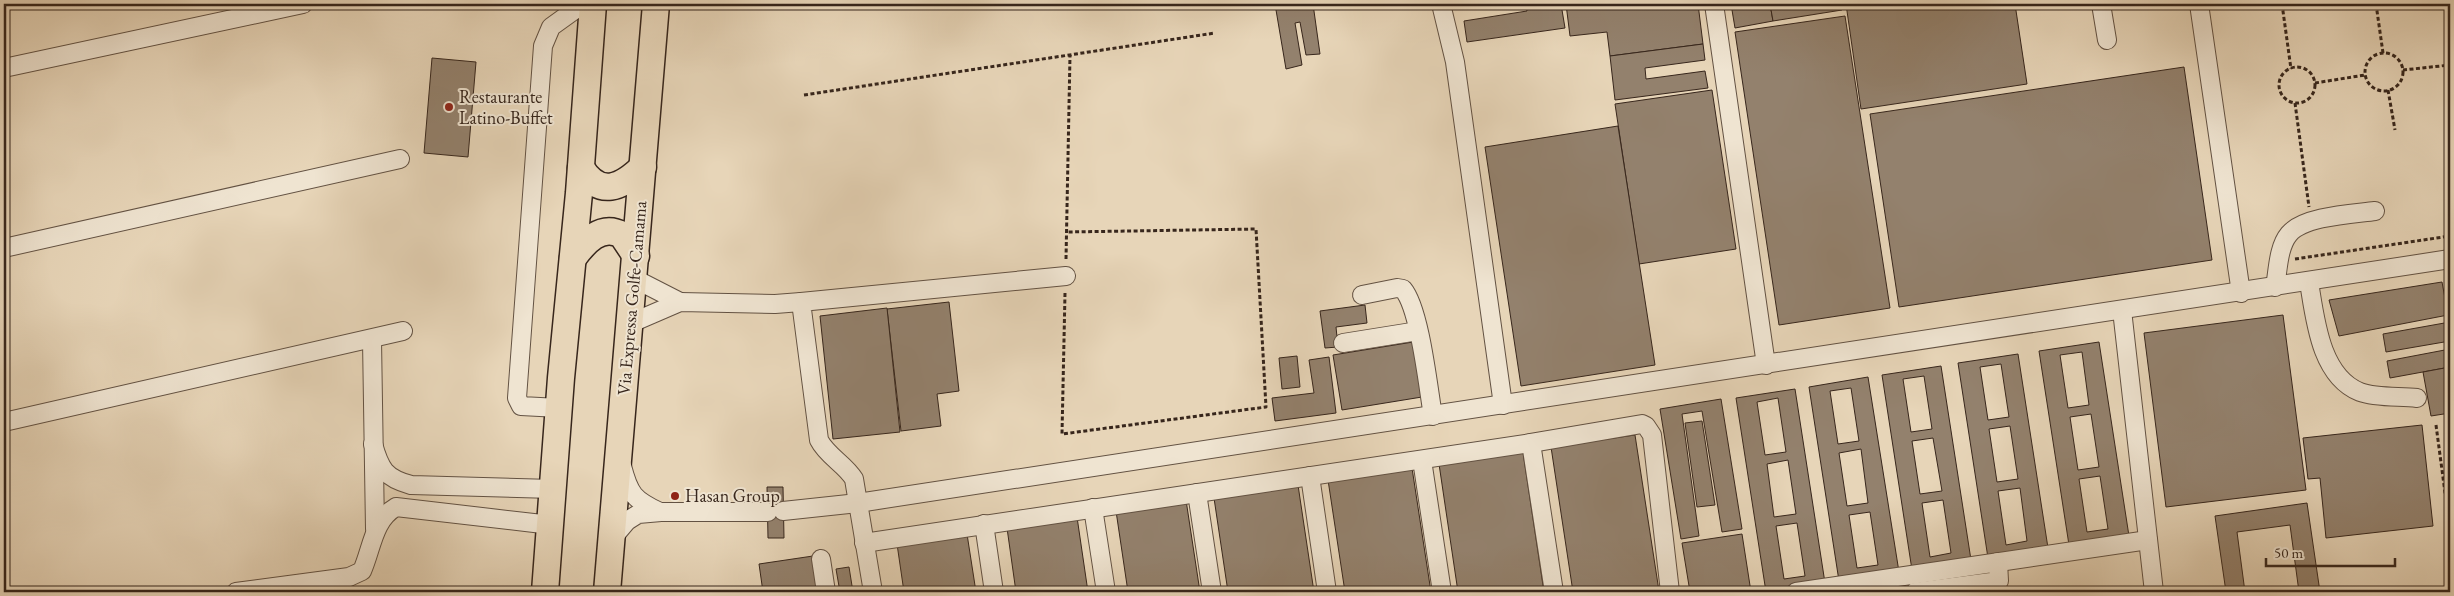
<svg xmlns="http://www.w3.org/2000/svg" width="2454" height="596" font-family="'EB Garamond',serif">
  <rect width="100%" height="100%" fill="#e7d5b8"/>
  <filter id="stains"><feTurbulence type="fractalNoise" baseFrequency=".004" numOctaves="4"/><feColorMatrix values="0 0 0 0 .2 0 0 0 0 .09 0 0 0 0 .02 0 0 0 .5 -.17"/></filter>
  <radialGradient id="worn" r=".72"><stop offset=".6" stop-color="#630" stop-opacity="0"/><stop offset="1" stop-color="#630" stop-opacity=".3"/></radialGradient>
  <g fill="#93816d" stroke="#37261c" fill-rule="evenodd">
    <path d="M1275,4H1313L1320,54L1306,55L1300,22L1295,23L1302,65L1286,69Z"/>
    <path d="M1526,4H1561L1565,28L1467,42L1464,21L1527,11Z"/>
    <path d="M1566,4H1698L1703,44L1610,56L1607,32L1570,36Z"/>
    <path d="M1731,4H1770L1773,21L1735,28Z"/>
    <path d="M1770,4H1841L1842,10L1773,21Z"/>
    <path d="M1846,4H2015L2027,84L1861,109Z"/>
    <path d="M1845,16L1890,308L1779,325L1735,32Z"/>
    <path d="M1703,44L1705,60L1645,68L1646,79L1705,71L1708,88L1615,100L1610,56Z"/>
    <path d="M432,58L476,62L468,157L424,153Z"/>
    <path d="M2184,67L2212,260L1899,307L1870,114Z"/>
    <path d="M1712,90L1736,249L1639,264L1615,104Z"/>
    <path d="M1618,126L1655,365L1521,386L1485,147Z"/>
    <path d="M2442,282L2448,315L2339,336L2329,300Z"/>
    <path d="M949,302L959,391L937,394L941,426L901,431L887,309Z"/>
    <path d="M1365,305L1367,323L1336,327L1338,347L1325,348L1320,311Z"/>
    <path d="M887,308L900,432L833,439L820,316Z"/>
    <path d="M2283,315L2306,490L2166,507L2144,333Z"/>
    <path d="M2450,322V341L2386,352L2383,334Z"/>
    <path d="M1413,342L1422,397L1342,410L1333,355Z"/>
    <path d="M2099,342L2129,536L2069,545L2039,351ZM2082,352L2089,405L2068,408L2060,355ZM2091,414L2099,467L2078,470L2070,417ZM2100,476L2108,529L2087,532L2079,479Z"/>
    <path d="M2450,349V367L2390,378L2387,361Z"/>
    <path d="M2018,354L2048,548L1988,558L1958,363ZM2001,364L2009,417L1988,420L1980,367ZM2010,426L2018,479L1997,482L1989,429ZM2020,488L2027,541L2006,545L1998,491Z"/>
    <path d="M1297,356L1300,387L1282,389L1279,358Z"/>
    <path d="M1329,357L1336,413L1275,421L1272,398L1314,393L1309,360Z"/>
    <path d="M1941,366L1971,560L1912,570L1882,375ZM1924,376L1932,429L1911,432L1903,379ZM1933,438L1942,491L1920,494L1912,441ZM1943,500L1951,553L1930,557L1922,503Z"/>
    <path d="M2450,367V413L2431,416L2423,372Z"/>
    <path d="M1868,377L1899,572L1839,581L1809,387ZM1851,388L1859,441L1838,444L1830,391ZM1861,449L1868,503L1847,506L1839,453ZM1870,512L1878,565L1857,568L1849,515Z"/>
    <path d="M1795,389L1825,583L1766,592L1736,398ZM1778,398L1786,452L1765,455L1757,402ZM1788,460L1796,514L1774,517L1767,464ZM1797,523L1805,576L1784,579L1776,526Z"/>
    <path d="M1721,399L1742,529L1722,532L1702,411L1682,414L1699,536L1681,539L1660,409Z"/>
    <path d="M1702,421L1715,505L1697,507L1685,423Z"/>
    <path d="M2422,425L2433,526L2326,538L2320,478L2308,479L2303,438Z"/>
    <path d="M1635,435L1659,591L1573,592L1551,447Z"/>
    <path d="M1523,452L1544,592H1458L1439,464Z"/>
    <path d="M1412,468L1431,592H1345L1328,480Z"/>
    <path d="M1298,485L1314,592H1228L1214,498Z"/>
    <path d="M767,487H783L784,538H768Z"/>
    <path d="M1186,500L1200,592H1128L1116,511Z"/>
    <path d="M2307,503L2320,592H2299L2290,525L2237,532L2245,592H2226L2215,516Z"/>
    <path d="M1077,517L1088,592H1016L1007,528Z"/>
    <path d="M967,534L976,592H904L897,544Z"/>
    <path d="M1742,534L1751,592H1690L1682,543Z"/>
    <path d="M813,556L819,592H763L759,564Z"/>
    <path d="M849,567L853,592H840L836,569Z"/>
    <path d="M431,588V592H403Z"/>
    <path d="M2075,589V592H2055Z"/>
  </g>
  <g fill="none" stroke-linecap="round" stroke-linejoin="round">
    <g stroke="#635243" stroke-width="20">
      <g id="minor">
        <path d="M1441,4L1455,62L1503,405"/>
        <path d="M1714,4L1766,365"/>
        <path d="M2101,4L2107,40"/>
        <path d="M2199,4L2241,293"/>
        <path d="M4,68L303,4"/>
        <path d="M4,248L400,159"/>
        <path d="M635,279L680,302"/>
        <path d="M2309,282C2315,318 2320,376 2360,392C2376,398 2400,396 2417,398"/>
        <path d="M2275,287C2278,271 2278,247 2289,234C2304,216 2353,214 2375,211"/>
        <path d="M1362,295L1397,288L1403,289C1420,309 1428,387 1433,416"/>
        <path d="M2122,310L2154,592"/>
        <path d="M629,324L680,302L775,304L801,302"/>
        <path d="M372,340L375,529"/>
        <path d="M1343,343L1418,331"/>
        <path d="M559,408L521,406L517,398L543,46L551,27L583,4"/>
        <path d="M4,422L403,331"/>
        <path d="M1531,443L1554,592"/>
        <path d="M373,444C380,469 385,478 411,485L553,489"/>
        <path d="M1422,460L1442,592"/>
        <path d="M622,466C629,494 634,500 660,512"/>
        <path d="M1310,476L1327,592"/>
        <path d="M1197,493L1212,592"/>
        <path d="M1093,508L1106,592"/>
        <path d="M783,511L858,503L2450,259"/>
        <path d="M984,524L994,592"/>
        <path d="M614,542L616,534L627,521L638,514L661,512H768"/>
        <path d="M864,543L1531,443L1642,424L1646,426L1652,435L1670,592"/>
        <path d="M821,559L826,592"/>
        <path d="M236,592L349,577L362,571C372,549 373,520 396,507L551,525"/>
        <path d="M873,592L854,479C845,464 827,456 819,440L801,302L1066,276"/>
        <path d="M1796,592L2148,540"/>
        <path d="M1915,592L1999,581L1998,562"/>
      </g>
    </g>
    <g stroke="#37261c" stroke-width="29">
      <g id="highway">
        <path d="M581,168C600,198 621,188 643,167"/>
        <path d="M573,258C584,243 601,223 622,235L636,256"/>
        <path d="M545,592L561,378L579,193L593,4"/>
        <path d="M607,592L656,4"/>
      </g>
    </g>
    <g stroke="#37261c" stroke-width="3" stroke-dasharray="4 2.5" stroke-linecap="butt">
      <path d="M2282,4L2291,69"/>
      <path d="M2376,4L2383,53"/>
      <circle cx="2384" cy="72" r="19"/>
      <circle cx="2297" cy="85" r="18"/>
      <path d="M2403,70L2450,65"/>
      <path d="M2315,83L2365,75"/>
      <path d="M2388,90L2395,130"/>
      <path d="M804,95L1215,33"/>
      <path d="M2295,103L2309,207"/>
      <path d="M1066,259L1070,55"/>
      <path d="M2295,259L2450,236"/>
      <path d="M1065,293L1062,434L1266,407L1256,229L1067,232"/>
      <path d="M2436,425L2450,530"/>
    </g>
    <use href="#minor" stroke="#efe4d1" stroke-width="18"/>
    <use href="#highway" stroke="#e7d5b8" stroke-width="26"/>
  </g>
  <g fill="#8f2418" stroke="#efe4d1" stroke-width="2">
    <circle cx="449" cy="107" r="5"/>
    <circle cx="675" cy="496" r="5"/>
  </g>
  <g text-anchor="middle" stroke-width="4" stroke-linejoin="round" paint-order="stroke">
    <g font-size="18" fill="#37261c" stroke="#efe4d1" text-anchor="start">
      <text x="459" y="103">Restaurante<tspan x="459" dy="21">Latino-Buffet</tspan></text>
      <text x="685" y="502">Hasan Group</text>
    </g>
    <g font-size="18" fill="#37261c" stroke="#efe4d1">
      <text transform="translate(632 298) rotate(-85)" y="6">Via Expressa Golfe-Camama</text>
    </g>
  </g>
  <rect width="2454" height="596" fill="none" stroke="#e7d5b8" stroke-width="20"/>
  <rect x="5" y="5" width="2444" height="586" fill="none" stroke="#37261c" stroke-width="2.5"/>
  <rect x="10" y="10" width="2434" height="576" fill="none" stroke="#37261c"/>
  <path d="M2266 558v8h129v-8" fill="none" stroke="#37261c" stroke-width="2.5"/>
  <text x="2274" y="558" font-size="15" fill="#37261c" stroke="#efe4d1" stroke-width="4" paint-order="stroke">50 m</text>
  <rect width="100%" height="100%" filter="url(#stains)"/>
  <rect width="100%" height="100%" fill="url(#worn)"/>
</svg>
